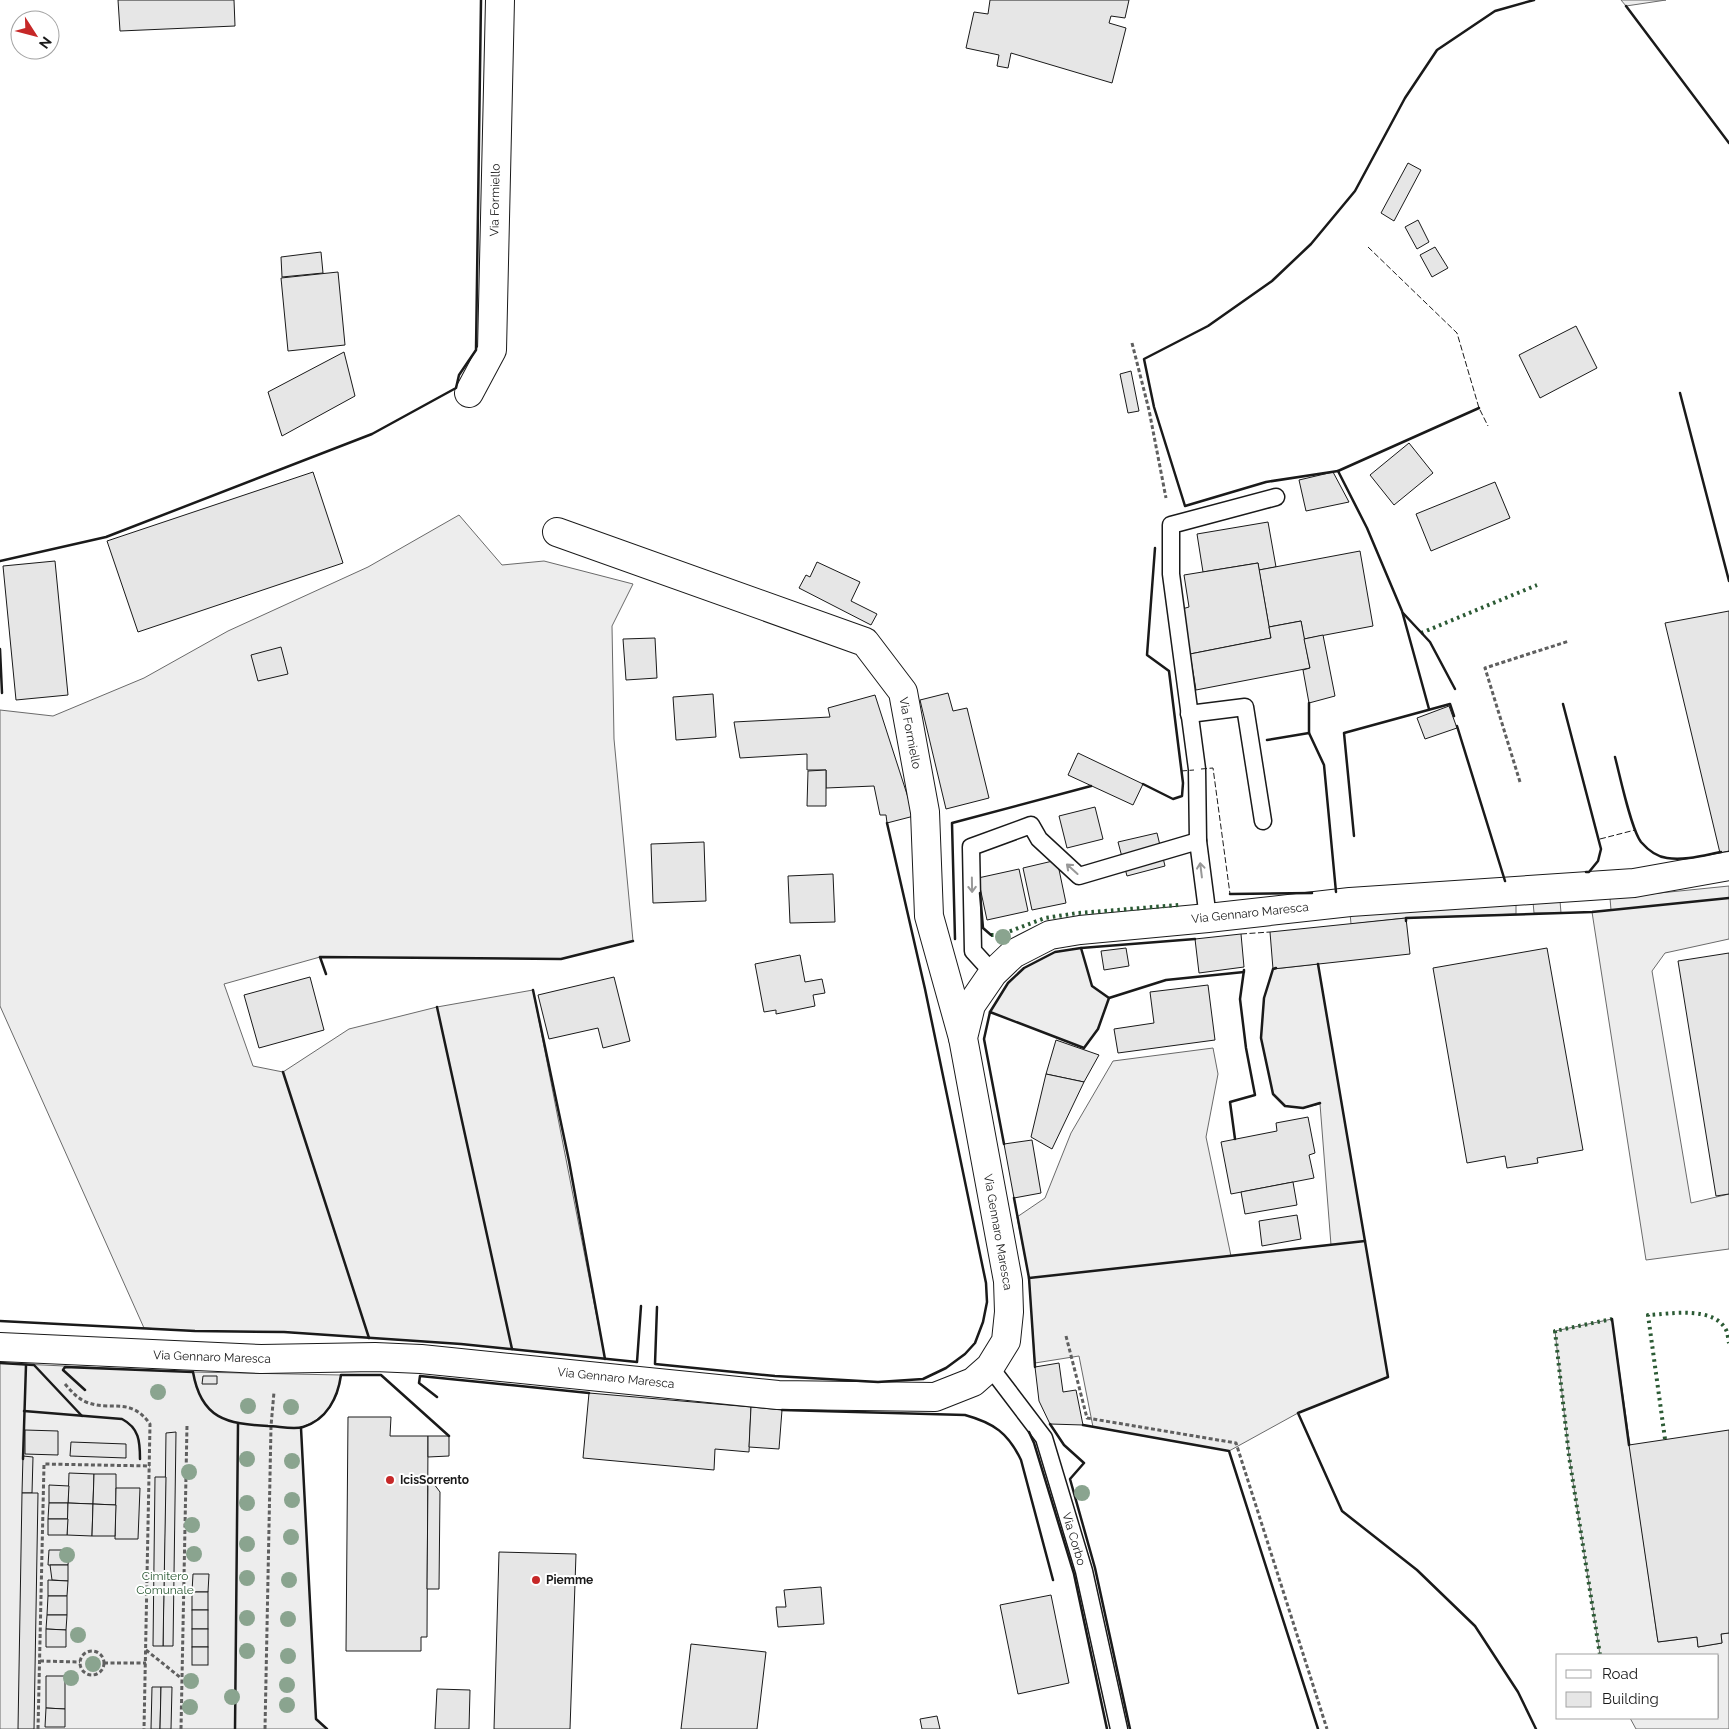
<svg xmlns="http://www.w3.org/2000/svg" width="1729" height="1729" font-family="Raleway,sans-serif">
  <rect width="100%" height="100%" fill="#fff"/>
  <g fill="#ededed" stroke="#6a6a6a">
    <path d="M1621,0H1666L1626,6Z"/>
    <path d="M459,515L502,565L544,561L633,584L612,626L614,739L633,941L561,959L320,957L224,984L253,1066L283,1072L349,1029L437,1007L533,990L605,1359L461,1344L284,1332L195,1331L144,1328L0,1006V710L53,716L144,678L228,631L368,567Z"/>
    <path d="M1729,886V939L1665,953L1652,971L1691,1203L1729,1194V1249L1646,1260L1592,912L1611,910L1610,898Z"/>
    <path d="M1560,901L1561,913H1534L1533,902Z"/>
    <path d="M1516,902V914L1406,918L1351,924L1350,913Z"/>
    <path d="M1081,948L1092,986L1109,998L1098,1029L1084,1048L990,1012L1008,983L1024,968L1055,952Z"/>
    <path d="M1318,964L1388,1377L1298,1413L1229,1451L1093,1427L1079,1356L1035,1363L1029,1278L1017,1217L1045,1198L1071,1133L1113,1061L1213,1048L1218,1074L1206,1137L1231,1256L1331,1245L1320,1104L1303,1108L1285,1106L1273,1094L1261,1038L1264,998L1273,969Z"/>
    <path d="M1612,1319L1658,1642L1697,1637L1698,1647L1722,1643L1721,1634L1729,1633V1729H1636L1630,1718H1718V1655H1600L1569,1456L1555,1331Z"/>
    <path d="M0,1363L193,1372L341,1375L337,1394L329,1409L316,1420L301,1428L316,1718L327,1729H0Z"/>
  </g>
  <g fill="#e6e6e6" stroke="#1a1a1a">
    <path d="M118,0H234L235,26L120,31Z"/>
    <path d="M990,0H1129L1125,18L1111,16L1109,23L1126,28L1112,83L1011,53L1008,68L997,66L999,55L966,48L974,12L988,14Z"/>
    <path d="M1408,163L1421,170L1394,221L1381,213Z"/>
    <path d="M1418,220L1429,242L1417,249L1405,227Z"/>
    <path d="M1435,247L1448,268L1432,277L1420,255Z"/>
    <path d="M321,252L323,273L282,277L281,257Z"/>
    <path d="M338,272L345,345L288,351L281,278Z"/>
    <path d="M1576,326L1597,368L1540,398L1519,355Z"/>
    <path d="M344,352L355,396L282,436L268,392Z"/>
    <path d="M1131,371L1139,411L1128,413L1120,374Z"/>
    <path d="M1409,443L1433,473L1394,505L1370,475Z"/>
    <path d="M313,472L343,563L138,632L107,541Z"/>
    <path d="M1333,472L1349,502L1306,511L1299,480Z"/>
    <path d="M1495,482L1510,518L1431,551L1416,514Z"/>
    <path d="M1268,522L1276,567L1259,570L1258,563L1203,572L1197,534Z"/>
    <path d="M1360,551L1373,626L1304,639L1301,621L1269,627L1259,570Z"/>
    <path d="M55,561L68,695L16,700L3,566Z"/>
    <path d="M817,562L860,582L851,601L877,614L871,625L799,588L806,575L810,577Z"/>
    <path d="M1258,563L1271,638L1190,654L1182,609L1189,607L1184,575Z"/>
    <path d="M1729,611V851L1720,853L1665,623Z"/>
    <path d="M1301,621L1310,668L1196,690L1190,654L1271,638L1269,627Z"/>
    <path d="M1323,635L1335,696L1309,703L1303,670L1310,668L1304,639Z"/>
    <path d="M655,638L657,678L626,680L623,639Z"/>
    <path d="M281,647L288,674L258,681L251,655Z"/>
    <path d="M948,693L953,711L967,708L989,798L946,809L920,700Z"/>
    <path d="M713,694L716,737L676,740L673,697Z"/>
    <path d="M875,695L914,816L887,823L886,815H880L874,786L826,788V770H807V754L740,758L734,722L830,717L828,708Z"/>
    <path d="M1449,706L1457,728L1425,739L1417,718Z"/>
    <path d="M1078,753L1143,784L1133,805L1068,775Z"/>
    <path d="M826,770V806H807L808,771Z"/>
    <path d="M1095,807L1103,839L1067,848L1059,816Z"/>
    <path d="M1157,833L1165,866L1127,876L1118,842Z"/>
    <path d="M704,842L706,901L653,903L651,844Z"/>
    <path d="M1057,860L1066,903L1032,910L1023,868Z"/>
    <path d="M1019,869L1028,911L987,920L978,878Z"/>
    <path d="M833,874L835,922L790,923L788,876Z"/>
    <path d="M1406,918L1410,954L1273,969L1270,932Z"/>
    <path d="M1241,934L1244,967L1199,973L1195,939Z"/>
    <path d="M1126,948L1129,966L1104,970L1101,951Z"/>
    <path d="M1547,948L1583,1150L1537,1158L1538,1163L1507,1168L1505,1156L1467,1163L1433,968Z"/>
    <path d="M1729,953V1194L1716,1196L1678,961Z"/>
    <path d="M800,955L805,982L822,979L825,993L813,995L815,1006L776,1014V1010L764,1012L755,964Z"/>
    <path d="M310,977L324,1030L259,1048L244,995Z"/>
    <path d="M614,977L630,1041L603,1048L598,1028L549,1039L538,995Z"/>
    <path d="M1208,985L1215,1040L1118,1053L1114,1029L1154,1023L1150,992Z"/>
    <path d="M1056,1040L1099,1055L1084,1082L1046,1074Z"/>
    <path d="M1046,1074L1084,1082L1052,1149L1031,1137Z"/>
    <path d="M1308,1117L1315,1153L1309,1155L1314,1178L1231,1194L1221,1142L1277,1131L1276,1123Z"/>
    <path d="M1032,1140L1041,1193L1014,1198L1004,1144Z"/>
    <path d="M1293,1182L1297,1205L1245,1214L1241,1192Z"/>
    <path d="M1297,1215L1301,1239L1262,1246L1259,1221Z"/>
    <path d="M1059,1363L1063,1392L1076,1390L1083,1425L1050,1424L1039,1401L1035,1367Z"/>
    <path d="M203,1376H217V1384H202Z"/>
    <path d="M589,1393L751,1407L749,1452L715,1449L714,1470L583,1458Z"/>
    <path d="M751,1407L782,1410L779,1449L749,1447Z"/>
    <path d="M348,1417H391L390,1436H428L427,1637H421V1651H346Z"/>
    <path d="M25,1430L58,1431V1455L25,1454Z"/>
    <path d="M1729,1430V1633L1721,1634L1722,1643L1698,1647L1697,1637L1658,1642L1629,1445Z"/>
    <path d="M176,1432L173,1646H163L166,1433Z"/>
    <path d="M428,1436H449V1456L428,1457Z"/>
    <path d="M71,1442L126,1444V1458L70,1456Z"/>
    <path d="M23,1456L33,1457L32,1493H22Z"/>
    <path d="M69,1473L94,1474L93,1504L68,1503Z"/>
    <path d="M94,1474H116V1505L93,1504Z"/>
    <path d="M428,1476L440,1492L439,1589H427Z"/>
    <path d="M155,1477H166L163,1646H153Z"/>
    <path d="M49,1485L69,1486L68,1503H49Z"/>
    <path d="M116,1488H140L138,1539H115Z"/>
    <path d="M22,1493H38L34,1729H18Z"/>
    <path d="M49,1503H68V1519H48Z"/>
    <path d="M68,1503L93,1504L92,1536L67,1535Z"/>
    <path d="M93,1504L116,1505L115,1536H92Z"/>
    <path d="M48,1519H68L67,1535H48Z"/>
    <path d="M49,1550H69L68,1565H48Z"/>
    <path d="M499,1552L576,1554L570,1729H494Z"/>
    <path d="M50,1565H68V1581L52,1580Z"/>
    <path d="M193,1574H209L208,1592H192Z"/>
    <path d="M48,1580L68,1581L67,1596H48Z"/>
    <path d="M821,1587L824,1624L778,1627L776,1607H786L784,1590Z"/>
    <rect x="192" y="1592" width="16" height="18"/>
    <path d="M1051,1595L1069,1683L1018,1694L1000,1605Z"/>
    <path d="M48,1596H67V1615H47Z"/>
    <rect x="192" y="1610" width="16" height="19"/>
    <path d="M47,1615H67L66,1630L46,1629Z"/>
    <path d="M46,1629L66,1630V1647H46Z"/>
    <rect x="192" y="1629" width="16" height="18"/>
    <path d="M691,1644L766,1652L757,1729H681Z"/>
    <rect x="192" y="1647" width="16" height="18"/>
    <path d="M46,1676H65V1709L46,1708Z"/>
    <path d="M152,1687H161L160,1729H151Z"/>
    <path d="M161,1687H172L171,1729H160Z"/>
    <path d="M437,1689L470,1690L469,1729H435Z"/>
    <path d="M46,1708L65,1709V1727H45Z"/>
    <path d="M937,1716L940,1729H922L920,1719Z"/>
  </g>
  <g fill="none" stroke-linecap="round" stroke-linejoin="round">
    <g stroke="#1a1a1a" stroke-width="19">
      <g id="lane">
        <path d="M1189,714L1245,707L1263,821"/>
        <path d="M1198,841L1197,769L1171,574V525L1276,497"/>
        <path d="M993,973L973,951L971,847L1031,825L1039,839L1079,876L1198,841L1208,918"/>
        <path d="M990,1367L1044,1438L1084,1571L1119,1729"/>
      </g>
    </g>
    <g stroke="#1a1a1a" stroke-width="30">
      <g id="street">
        <path d="M469,393L492,350L500,0"/>
        <path d="M557,532L865,642L903,692L925,812L929,916L963,1038"/>
        <path d="M0,1347L261,1359L375,1357L421,1359L778,1395L935,1397L973,1382L990,1367L1006,1341L1009,1312L1008,1281L963,1038L971,1005L993,973L1013,954L1050,935L1080,930L1208,918L1350,902L1634,883L1729,866"/>
      </g>
    </g>
    <g stroke="#5f5f5f" stroke-width="3" stroke-dasharray="4 2.5" stroke-linecap="butt">
      <path d="M1132,343L1149,410L1166,498"/>
      <path d="M1520,782L1485,668L1569,641"/>
      <path d="M1066,1336L1087,1418L1236,1443L1327,1729"/>
      <path d="M65,1384C71,1391 77,1398 86,1402C111,1412 130,1396 150,1424L144,1729"/>
      <path d="M146,1650L181,1678"/>
      <circle cx="92" cy="1663" r="12"/>
      <path d="M40,1661L80,1662"/>
      <path d="M104,1663H146"/>
      <path d="M38,1729L44,1464L150,1466"/>
      <path d="M181,1729L187,1425"/>
      <path d="M265,1729L271,1426L274,1392"/>
    </g>
    <use href="#lane" stroke="#fff" stroke-width="16"/>
    <use href="#street" stroke="#fff" stroke-width="28"/>
    <g stroke="#2b5a34" stroke-width="4" stroke-dasharray="2.5 4" stroke-linecap="butt">
      <path d="M1421,633L1537,585"/>
      <path d="M991,935H1000L1045,918L1078,913L1179,905"/>
      <path d="M1665,1439L1648,1315C1670,1314 1716,1305 1727,1332C1728,1335 1728,1340 1729,1343"/>
      <path d="M1600,1655L1569,1456L1555,1331L1612,1319"/>
    </g>
    <g stroke="#1a1a1a" stroke-width="1" stroke-dasharray="6 2.5" stroke-linecap="butt">
      <path d="M1368,247L1457,333L1479,408L1488,426"/>
      <path d="M1201,769L1213,768L1230,894"/>
      <path d="M1181,771L1194,770"/>
      <path d="M1600,839L1635,830"/>
      <path d="M1241,934L1270,932"/>
    </g>
    <g stroke="#1a1a1a" stroke-width="2.5">
      <path d="M1626,6L1729,143"/>
      <path d="M1680,393L1729,581"/>
      <path d="M1338,471L1479,408"/>
      <path d="M0,561L106,537L372,434L456,388L459,375L476,350L481,0"/>
      <path d="M1403,613L1430,642L1455,689"/>
      <path d="M0,649L2,693"/>
      <path d="M1309,703V733L1324,765L1336,892"/>
      <path d="M1563,704L1601,849L1598,861L1589,872H1586"/>
      <path d="M1429,709L1402,611L1367,528L1338,471L1266,482L1185,506L1154,407L1144,359L1208,326L1272,281L1311,244L1355,191L1405,98L1437,50L1495,11L1534,0"/>
      <path d="M1457,726L1505,881"/>
      <path d="M1267,740L1309,733"/>
      <path d="M1615,757C1620,776 1631,829 1641,842C1648,850 1658,857 1667,858C1684,861 1705,855 1721,852"/>
      <path d="M1143,784L1173,799L1182,796L1183,783L1169,671L1147,655L1155,548"/>
      <path d="M1354,836L1344,733L1450,704L1454,716"/>
      <path d="M980,893L983,928L991,935"/>
      <path d="M1230,894L1312,893"/>
      <path d="M1406,921V918L1592,912L1729,898"/>
      <path d="M955,939L952,823L1091,786"/>
      <path d="M1081,948L1195,939"/>
      <path d="M1318,964L1388,1377L1298,1413L1342,1511L1417,1570L1475,1626L1518,1692L1536,1729"/>
      <path d="M1276,968L1273,969L1264,998L1261,1038L1273,1094L1285,1106L1303,1108L1320,1103"/>
      <path d="M326,974L320,957L561,959L633,941"/>
      <path d="M533,990L569,1161L605,1359"/>
      <path d="M437,1007L512,1349"/>
      <path d="M990,1012L1008,983L1024,968L1055,952L1081,948L1092,986L1109,998"/>
      <path d="M283,1072L369,1338"/>
      <path d="M1235,1139L1230,1102L1255,1095L1246,1048L1240,999L1244,970"/>
      <path d="M1004,1144L984,1039L990,1012L1084,1048L1098,1029L1109,998L1166,980L1244,972"/>
      <path d="M1014,1198L1029,1278L1035,1367"/>
      <path d="M1029,1278L1365,1241"/>
      <path d="M657,1307L655,1364L775,1376L878,1382L923,1379L946,1368L965,1354L975,1343L983,1322L987,1302L986,1283L925,989L887,823"/>
      <path d="M1612,1319L1629,1445"/>
      <path d="M0,1321L195,1331L284,1332L461,1344L637,1362L641,1306"/>
      <path d="M0,1363L34,1365L82,1416"/>
      <path d="M85,1390L63,1370L65,1367L193,1372C201,1419 227,1424 268,1426C278,1426 293,1430 303,1427C327,1420 338,1397 341,1375H381L449,1436"/>
      <path d="M437,1397L419,1383L420,1376L589,1393"/>
      <path d="M782,1410L965,1415C994,1423 1008,1433 1021,1460L1053,1580"/>
      <path d="M24,1411L122,1419C139,1428 140,1441 140,1459"/>
      <path d="M1050,1424L1064,1445L1084,1463L1070,1479L1095,1568L1130,1729"/>
      <path d="M1083,1425L1229,1451L1318,1729"/>
      <path d="M301,1428L316,1719L327,1729"/>
      <path d="M1029,1432L1034,1443L1074,1574L1107,1729"/>
      <path d="M23,1459L26,1365"/>
      <path d="M235,1729L238,1424"/>
    </g>
  </g>
  <g fill="#8aa48f">
    <circle cx="1003" cy="937" r="8"/>
    <circle cx="158" cy="1392" r="8"/>
    <circle cx="248" cy="1406" r="8"/>
    <circle cx="291" cy="1407" r="8"/>
    <circle cx="247" cy="1459" r="8"/>
    <circle cx="292" cy="1461" r="8"/>
    <circle cx="189" cy="1472" r="8"/>
    <circle cx="1082" cy="1493" r="8"/>
    <circle cx="292" cy="1500" r="8"/>
    <circle cx="247" cy="1503" r="8"/>
    <circle cx="192" cy="1525" r="8"/>
    <circle cx="291" cy="1537" r="8"/>
    <circle cx="247" cy="1544" r="8"/>
    <circle cx="194" cy="1554" r="8"/>
    <circle cx="67" cy="1555" r="8"/>
    <circle cx="247" cy="1578" r="8"/>
    <circle cx="289" cy="1580" r="8"/>
    <circle cx="247" cy="1618" r="8"/>
    <circle cx="288" cy="1619" r="8"/>
    <circle cx="78" cy="1635" r="8"/>
    <circle cx="247" cy="1651" r="8"/>
    <circle cx="288" cy="1656" r="8"/>
    <circle cx="93" cy="1664" r="8"/>
    <circle cx="71" cy="1678" r="8"/>
    <circle cx="191" cy="1681" r="8"/>
    <circle cx="287" cy="1685" r="8"/>
    <circle cx="232" cy="1697" r="8"/>
    <circle cx="287" cy="1705" r="8"/>
    <circle cx="190" cy="1707" r="8"/>
  </g>
  <defs><path id="oneway-shaft" d="M-6 0H5M1.5-3L5.5 0L1.5 3" fill="none" stroke-width="1.6" stroke-linecap="round" stroke-linejoin="round" transform="scale(1.25)"/></defs>
  <g stroke="#989898">
    <use href="#oneway-shaft" transform="translate(1072 869) rotate(-138)"/>
    <use href="#oneway-shaft" transform="translate(1201 870) rotate(-97)"/>
    <use href="#oneway-shaft" transform="translate(972 885) rotate(89)"/>
  </g>
  <g fill="#c62828" stroke="#fff" stroke-width="2">
    <circle cx="390" cy="1480" r="5"/>
    <circle cx="536" cy="1580" r="5"/>
  </g>
  <g text-anchor="middle" stroke-width="4" stroke-linejoin="round" paint-order="stroke">
    <g font-size="12" fill="#1a1a1a" stroke="#fff">
      <text transform="translate(495 200) rotate(-89)" y="4">Via Formiello</text>
      <text transform="translate(910 733) rotate(79)" y="4">Via Formiello</text>
      <text transform="translate(1250 913) rotate(-6)" y="4">Via Gennaro Maresca</text>
      <text transform="translate(998 1232) rotate(80)" y="4">Via Gennaro Maresca</text>
      <text transform="translate(212 1357) rotate(2)" y="4">Via Gennaro Maresca</text>
      <text transform="translate(616 1378) rotate(6)" y="4">Via Gennaro Maresca</text>
      <text transform="translate(1074 1539) rotate(73)" y="4">Via Corbo</text>
    </g>
    <g font-size="12" font-weight="bold" fill="#1a1a1a" stroke="#fff" text-anchor="start">
      <text x="400" y="1484">IcisSorrento</text>
      <text x="546" y="1584">Piemme</text>
    </g>
    <g font-size="12" fill="#2b5a34" stroke="#fff">
      <text x="165" y="1580">Cimitero<tspan x="165" dy="14">Comunale</tspan></text>
    </g>
  </g>
  <rect x="1556" y="1654" width="162" height="65" fill="#ffffff" stroke="#a3a3a3"/>
  <rect x="1566" y="1670" width="25" height="8" fill="#ffffff" stroke="#a3a3a3"/>
  <text x="1602" y="1679" font-size="15" fill="#1a1a1a">Road</text>
  <rect x="1566" y="1692" width="25" height="15" fill="#e6e6e6" stroke="#a3a3a3"/>
  <text x="1602" y="1704" font-size="15" fill="#1a1a1a">Building</text>
  <g transform="translate(35 35) rotate(126)"><circle r="24" fill="#ffffff" stroke="#a3a3a3"/>
  <path d="M0-4L9 19L0 12L-9 19Z" fill="#c62828"/>
  <text y="-8" font-size="14" font-weight="bold" text-anchor="middle" fill="#1a1a1a">N</text>
  </g>
</svg>
